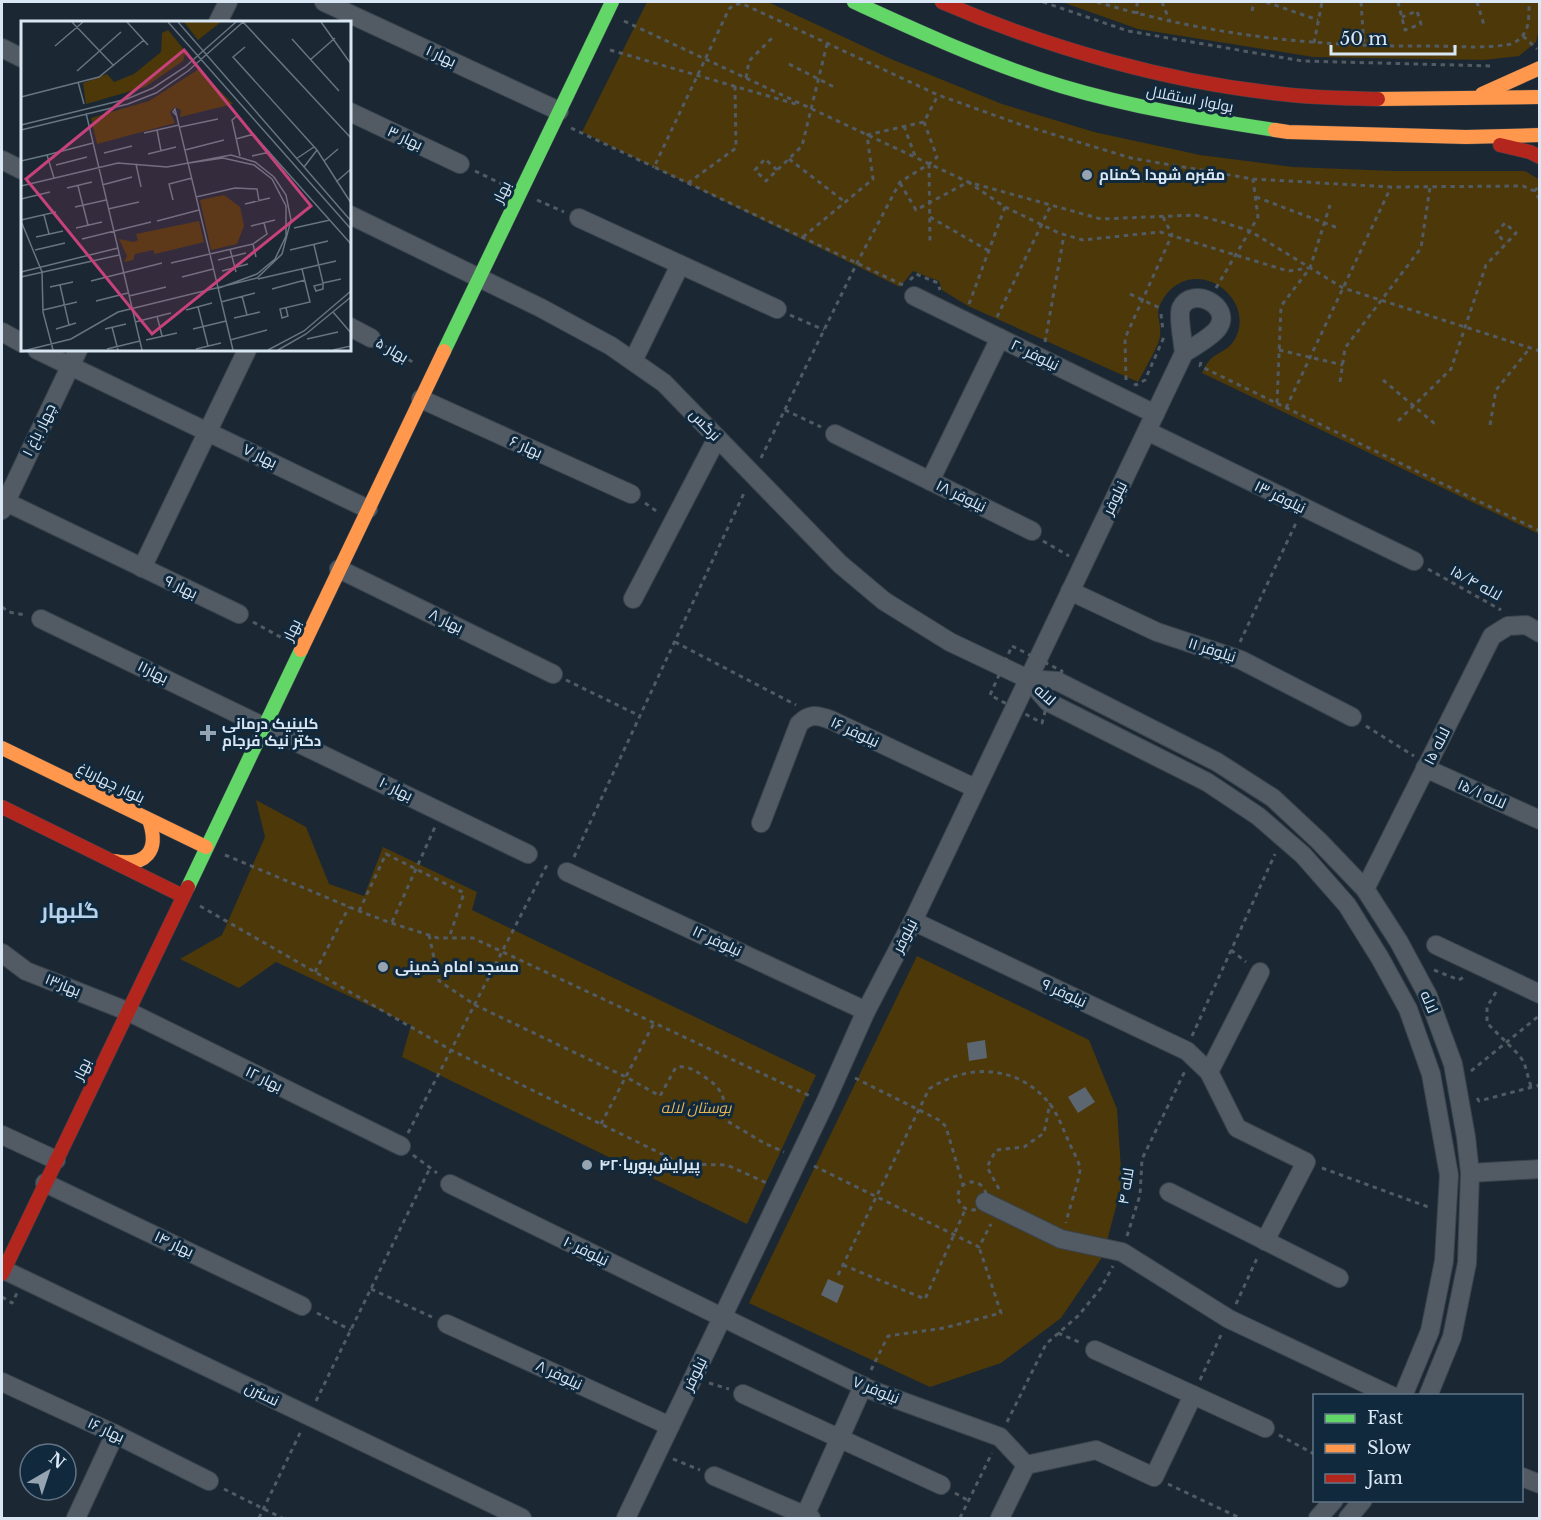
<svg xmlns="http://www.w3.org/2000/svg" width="1541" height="1520" font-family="'Libre Baskerville',Cairo,serif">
  <rect width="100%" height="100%" fill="#1b2833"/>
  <g fill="#4c3809">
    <path d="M647,2H768L891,59L1002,104L1094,132L1200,155L1293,167L1394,171H1525L1540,180L1539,534L1202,373C1204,369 1206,364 1209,361C1216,352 1229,352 1236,337C1255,296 1195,255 1165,296C1152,315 1162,318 1160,336C1159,346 1143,372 1138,382L968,306L942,290L939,281L913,271L900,287L582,132Z"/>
    <path d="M1062,2H1539V30L1536,42L1519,56L1484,60L1313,57L1138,29Z"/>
    <path d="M256,800L306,827L329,884L364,896L383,847L477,892L472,910L816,1075L747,1224L402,1057L411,1025L276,962L239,988L180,959L222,935L265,837Z"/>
    <path d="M917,956L1089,1040L1117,1109L1122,1184L1103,1256L1061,1318L1001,1363L930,1387L749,1303Z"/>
  </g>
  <g fill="#5b6670">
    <path d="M985,1040L987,1058L969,1061L967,1043Z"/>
    <path d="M1085,1087L1095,1102L1078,1113L1068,1097Z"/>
    <path d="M828,1279L844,1286L837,1303L821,1295Z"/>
  </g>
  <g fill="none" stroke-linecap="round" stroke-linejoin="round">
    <g stroke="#3a444e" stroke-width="20">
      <g id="street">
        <path d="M324,2L559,111"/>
        <path d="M218,22L228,2"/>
        <path d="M2,48L22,58"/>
        <path d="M350,112L460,164"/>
        <path d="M2,160L22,170"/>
        <path d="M350,215L541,308L611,346L664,383L840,564L884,601L950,642L1028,679L1057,681L1217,762L1273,798L1319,841L1365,889L1399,942L1428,996L1453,1064L1466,1137L1470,1173L1467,1263L1452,1337L1428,1396"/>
        <path d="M579,218L777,309"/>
        <path d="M914,296L1155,414"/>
        <path d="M350,327L371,338"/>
        <path d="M2,332L22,343"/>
        <path d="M37,350L368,509"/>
        <path d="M633,361L680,265"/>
        <path d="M421,399L631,494"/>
        <path d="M1147,431L1414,561"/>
        <path d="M835,434L1032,531"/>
        <path d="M930,481L1000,338"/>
        <path d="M2,500L239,614"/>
        <path d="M2,510L78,350"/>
        <path d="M142,568L247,350"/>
        <path d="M339,569L553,674"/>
        <path d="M1070,591L1157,632L1241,660L1352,717"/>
        <path d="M633,599L717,438"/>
        <path d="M41,619L528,854"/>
        <path d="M1028,679L1048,702L1207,782L1258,816L1303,855L1347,905L1380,958L1408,1009L1431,1074L1449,1175L1444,1261L1430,1331L1403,1396"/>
        <path d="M1425,768L1540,820"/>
        <path d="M761,823L799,724C810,713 817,715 831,720L975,788"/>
        <path d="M567,872L866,1011"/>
        <path d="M1365,889L1492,636L1508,626L1526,625L1540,633"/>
        <path d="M913,921L1187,1051L1209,1072L1237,1128L1306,1162L1265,1241"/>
        <path d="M1436,945L1540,994"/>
        <path d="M2,953L26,971L127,1011L401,1146"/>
        <path d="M1209,1072L1260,972"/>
        <path d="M2,1135L56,1160"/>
        <path d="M1470,1173L1540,1169"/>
        <path d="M45,1183L302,1306"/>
        <path d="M450,1184L871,1390L1000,1437L1026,1465"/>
        <path d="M1169,1192L1339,1278"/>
        <path d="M985,1202L1061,1239L1122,1252L1229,1319L1392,1396"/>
        <path d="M2,1269L522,1518"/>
        <path d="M447,1324L670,1426"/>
        <path d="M1095,1350L1265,1428"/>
        <path d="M2,1382L115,1434L209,1481"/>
        <path d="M743,1394L941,1485"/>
        <path d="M714,1476L811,1518"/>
        <path d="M1522,1477L1540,1484"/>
        <path d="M76,1518L115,1434"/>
        <path d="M626,1518L825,1103L866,1011L913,921L1184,353C1193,347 1212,337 1218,328C1233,306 1192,285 1181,308C1178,315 1183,343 1184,353"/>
        <path d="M804,1518L863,1386"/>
        <path d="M1000,1518L1026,1465L1096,1450L1154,1477L1193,1395"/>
        <path d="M1318,1518L1334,1500"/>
        <path d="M1348,1518L1363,1500"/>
      </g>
    </g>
    <g stroke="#3a444e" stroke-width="15">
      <g id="fast">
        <path d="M854,2C922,33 989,64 1061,86C1131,107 1203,119 1275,130"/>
        <path d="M444,351L612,2"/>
        <path d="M188,887L301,650"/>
      </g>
    </g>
    <g stroke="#3a444e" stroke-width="15">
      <g id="slow">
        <path d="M1482,94L1540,68"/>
        <path d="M1378,99L1540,97"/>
        <path d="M1275,130L1288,132L1466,137L1540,135"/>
        <path d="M301,650L444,351"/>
        <path d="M2,748L206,847"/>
        <path d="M114,861C146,867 160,851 149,820"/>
      </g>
    </g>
    <g stroke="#3a444e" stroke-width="15">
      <g id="jam">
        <path d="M942,2C1048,48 1167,82 1282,94C1313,98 1346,98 1378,99"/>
        <path d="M1500,145L1530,152L1540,157"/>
        <path d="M2,807L183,896"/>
        <path d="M2,1274L188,887"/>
      </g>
    </g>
    <g stroke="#525b63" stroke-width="3" stroke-dasharray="4.5 4.5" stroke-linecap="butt">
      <path d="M1043,2L1128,31L1302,61L1493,66"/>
      <path d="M1097,2C1207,35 1314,47 1428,46C1455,46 1485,49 1511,44C1530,36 1529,20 1529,2"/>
      <path d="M1137,2V14"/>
      <path d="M1162,2L1170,22"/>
      <path d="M1266,2L1318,20"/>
      <path d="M1361,2L1364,46"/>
      <path d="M1398,2L1405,30L1421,24L1417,11L1402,17"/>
      <path d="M1477,2L1484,25"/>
      <path d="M1252,11L1254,2"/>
      <path d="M624,21L968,182L1101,219L1195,215L1219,221L1250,231L1343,288L1540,351"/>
      <path d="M1523,36L1537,49"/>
      <path d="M1314,43L1322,2"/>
      <path d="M610,50L799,105"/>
      <path d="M789,64L834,87"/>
      <path d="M746,78L749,61L772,38"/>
      <path d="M904,126L915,156"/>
      <path d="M571,128L654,167"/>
      <path d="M789,159L845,202"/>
      <path d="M929,164L930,243"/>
      <path d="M777,170L765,159L755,170L766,181L802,146L827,44"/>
      <path d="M475,171L504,185"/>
      <path d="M688,183L736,148L735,86"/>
      <path d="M900,183L916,210L968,182L1005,207L1059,233L1083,240L1160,232L1288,271L1309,268"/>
      <path d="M1534,191L1540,186"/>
      <path d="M1256,197L1338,228"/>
      <path d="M537,200L564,212"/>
      <path d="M930,217L989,251"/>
      <path d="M803,237L873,179L867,135L924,122L938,95"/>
      <path d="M910,280L916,274L938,283L940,290"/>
      <path d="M903,285L654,167L729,9L735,4H743L938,95L1019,124L1131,158L1253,179L1391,187L1523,186L1534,191L1540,200"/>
      <path d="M1216,288L1258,217L1253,179"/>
      <path d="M1130,294L1162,309"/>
      <path d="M969,304L1005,207"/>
      <path d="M1161,314L1163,331"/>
      <path d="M790,315L824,330"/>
      <path d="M997,317L1051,205"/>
      <path d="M1045,342L1064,235"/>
      <path d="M385,346L416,364"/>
      <path d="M1279,350L1343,365"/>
      <path d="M1201,362L1200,366L1540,531"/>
      <path d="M1126,380L1125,338L1172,235L1163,217"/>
      <path d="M1383,380L1435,424"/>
      <path d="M1340,382L1345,348L1421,248L1430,187"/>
      <path d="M1134,384L1136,385L1145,380L1164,337"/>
      <path d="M1277,403L1281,306L1310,268L1330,205"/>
      <path d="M1286,408L1391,187"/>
      <path d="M785,410L821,427"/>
      <path d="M1398,421L1451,369L1486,265L1516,233L1505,223L1496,233L1506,243"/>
      <path d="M1490,425L1496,390L1530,348"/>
      <path d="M761,458L857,263L900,182L929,164L937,157L924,122"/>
      <path d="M645,503L659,513"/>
      <path d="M1043,541L1069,556"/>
      <path d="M1428,569L1501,610"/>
      <path d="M2,607L9,612L25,615"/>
      <path d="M253,622L284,639"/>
      <path d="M675,642L796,705"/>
      <path d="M1240,642L1296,523"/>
      <path d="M1012,646L1062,671L1046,708L1042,723L990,695Z"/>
      <path d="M566,680L640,716"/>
      <path d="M1366,726L1414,756"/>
      <path d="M225,855L359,911L391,923L438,938H473L810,1096"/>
      <path d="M574,857L745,491"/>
      <path d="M200,906L451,1050L682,1164L727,1165L769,1184"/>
      <path d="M359,911L386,854L464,893L449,938"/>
      <path d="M392,922L435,827"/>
      <path d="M429,935L439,981L475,1005L626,1077L660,1096L676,1067C688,1066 693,1069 703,1076C724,1089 724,1097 727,1121L764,1143L784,1152"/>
      <path d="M1231,950L1246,962"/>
      <path d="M1434,970L1459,980L1465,976"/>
      <path d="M315,972L349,907"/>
      <path d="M1496,992L1487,1007V1023L1518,1054L1524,1062L1531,1087"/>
      <path d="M1192,1036L1275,854"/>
      <path d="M1471,1071L1540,1015"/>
      <path d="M855,1078L941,1121L946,1127L963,1185"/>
      <path d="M1477,1098L1479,1101L1540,1085"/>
      <path d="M601,1124L654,1023"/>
      <path d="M408,1133L548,863"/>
      <path d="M413,1155L437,1173"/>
      <path d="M814,1166L979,1247L991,1224"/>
      <path d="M1322,1168L1431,1208"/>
      <circle cx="972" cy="1196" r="14"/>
      <path d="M999,1189L987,1167L996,1150L1024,1147L1044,1133L1050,1103"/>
      <path d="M1127,1236L1140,1195L1142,1159L1185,1071"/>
      <path d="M843,1265L925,1299L966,1208"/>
      <path d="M838,1275L929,1089C968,1063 1018,1065 1049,1103C1058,1114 1062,1127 1068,1140C1071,1148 1079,1160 1080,1169C1080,1178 1068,1212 1066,1223"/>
      <path d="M371,1289L432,1317"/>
      <path d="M2,1297L12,1303L17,1293"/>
      <path d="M1236,1304L1258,1256"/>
      <path d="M317,1313L351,1330"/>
      <path d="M1058,1333L1081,1343"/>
      <path d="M871,1370L888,1336L944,1328L1001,1313L979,1247"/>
      <path d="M1200,1380L1221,1335"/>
      <path d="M709,1383L729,1389"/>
      <path d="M316,1401L430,1168"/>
      <path d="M1007,1422L1046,1344L1078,1316L1101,1288L1113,1266"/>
      <path d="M1279,1435L1314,1454"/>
      <path d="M673,1459L700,1470"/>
      <path d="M1168,1484L1240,1518"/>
      <path d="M224,1489L282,1518"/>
      <path d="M955,1493L969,1501"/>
      <path d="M259,1518L301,1431"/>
      <path d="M960,1518L992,1453"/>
    </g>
    <use href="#street" stroke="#525b63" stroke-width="18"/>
    <use href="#fast" stroke="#63d668" stroke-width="14"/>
    <use href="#slow" stroke="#ff974d" stroke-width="14"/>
    <use href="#jam" stroke="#b3261e" stroke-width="14"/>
  </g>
  <g fill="#96a4b1" stroke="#11293d" stroke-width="2">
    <circle cx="1087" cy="175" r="6"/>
    <path d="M205 724h6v6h6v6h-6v6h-6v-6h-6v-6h6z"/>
    <circle cx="383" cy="967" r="6"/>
    <circle cx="587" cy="1165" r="6"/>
  </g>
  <g text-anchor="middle" stroke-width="6" stroke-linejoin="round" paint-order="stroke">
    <g font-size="15" fill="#d9e7f5" stroke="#11293d">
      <text transform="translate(441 56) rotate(25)" y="5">بهار ۱</text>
      <text transform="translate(1190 99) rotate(11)" y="5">بولوار استقلال</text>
      <text transform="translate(405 138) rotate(25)" y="5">بهار ۳</text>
      <text transform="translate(502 192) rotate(-64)" y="5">بهار</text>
      <text transform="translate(392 350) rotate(30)" y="5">بهار ۵</text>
      <text transform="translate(1035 355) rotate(26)" y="5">نیلوفر ۲۰</text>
      <text transform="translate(705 425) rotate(46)" y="5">نرگس</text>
      <text transform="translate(39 430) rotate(-64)" y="5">چهار باغ ۱</text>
      <text transform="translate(526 447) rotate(24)" y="5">بهار ۶</text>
      <text transform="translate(260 456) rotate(26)" y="5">بهار ۷</text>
      <text transform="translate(961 496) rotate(26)" y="5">نیلوفر ۱۸</text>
      <text transform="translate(1280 497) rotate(26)" y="5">نیلوفر ۱۳</text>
      <text transform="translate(1115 498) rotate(-64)" y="5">نیلوفر</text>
      <text transform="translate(1476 583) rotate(29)" y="5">لاله ۱۵/۴</text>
      <text transform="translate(181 587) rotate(26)" y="5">بهار ۹</text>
      <text transform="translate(446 621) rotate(26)" y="5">بهار ۸</text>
      <text transform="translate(292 630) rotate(-64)" y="5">بهار</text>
      <text transform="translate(1212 650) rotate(18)" y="5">نیلوفر ۱۱</text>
      <text transform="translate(153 672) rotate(26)" y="5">بهار۱۱</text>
      <text transform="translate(1045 695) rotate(42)" y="5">لاله</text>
      <text transform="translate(855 732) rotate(25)" y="5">نیلوفر ۱۶</text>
      <text transform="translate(1437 746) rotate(-63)" y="5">لاله ۱۵</text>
      <text transform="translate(111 783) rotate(26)" y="5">بلوار چهارباغ</text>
      <text transform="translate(396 789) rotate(26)" y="5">بهار ۱۰</text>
      <text transform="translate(1482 794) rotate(24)" y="5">لاله ۱۵/۱</text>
      <text transform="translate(905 936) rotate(-63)" y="5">نیلوفر</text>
      <text transform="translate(717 941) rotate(25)" y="5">نیلوفر ۱۲</text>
      <text transform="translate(63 985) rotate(22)" y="5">بهار۱۳</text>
      <text transform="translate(1064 993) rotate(25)" y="5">نیلوفر ۹</text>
      <text transform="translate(1429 1002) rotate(67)" y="5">لاله</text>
      <text transform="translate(82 1069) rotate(-64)" y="5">بهار</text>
      <text transform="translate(264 1079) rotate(26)" y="5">بهار ۱۲</text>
      <text transform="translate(1126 1186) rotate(-81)" y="5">لاله ۴</text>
      <text transform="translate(174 1244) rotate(25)" y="5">بهار ۱۴</text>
      <text transform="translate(586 1251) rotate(26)" y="5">نیلوفر ۱۰</text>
      <text transform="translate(695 1374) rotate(-64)" y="5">نیلوفر</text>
      <text transform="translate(559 1375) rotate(25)" y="5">نیلوفر ۸</text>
      <text transform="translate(876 1390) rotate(22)" y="5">نیلوفر ۷</text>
      <text transform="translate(262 1394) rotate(26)" y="5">نسترن</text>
      <text transform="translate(106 1430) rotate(25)" y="5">بهار ۱۶</text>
    </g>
    <g font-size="15" font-weight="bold" fill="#d9e7f5" stroke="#11293d" text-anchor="start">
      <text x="1099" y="180">مقبره شهدا گمنام</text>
      <text x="222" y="729">کلینیک درمانی<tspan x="222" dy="17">دکتر نیک فرجام</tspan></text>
      <text x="395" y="972">مسجد امام خمینی</text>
      <text x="599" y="1170">پیرایش‌پوریا۴۲۰</text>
    </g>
    <g font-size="15" font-style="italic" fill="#e8b657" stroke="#11293d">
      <text x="696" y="1113">بوستان لاله</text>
    </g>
    <g font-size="21" font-weight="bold" fill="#b5d1ec" stroke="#11293d">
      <text x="70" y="918">گلبهار</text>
    </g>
  </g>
  <g transform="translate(21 21)">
    <rect width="330" height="330" fill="#1b2833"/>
    <path d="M163,1H200L177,19ZM147,9L165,31L162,40L124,66L65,83L62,62L86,53L93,61L113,53L140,31L141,12ZM178,48L212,83L159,96L160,89L154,86L149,91L154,102L76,123L70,97L128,80ZM203,174L219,186L223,205L216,223L190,229L179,179ZM178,200L183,221L134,233L132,229L114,233L112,239L103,241L106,235L98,218L113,221L117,219L115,213Z" fill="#4c3809"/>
    <path fill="none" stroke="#677481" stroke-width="1.5" d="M51,1L93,45M106,1L127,24M147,1L330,208M157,1L330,200M222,1L330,117M300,1L330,43M271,18L318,70M34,25L62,1M224,26L212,36L296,129L330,182M289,39L314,17M56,50L100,11M57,61L63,83M0,76L78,56L123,19M65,92L121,329M156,95L152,91L154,88L212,329M0,104L106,78L132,67L164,46L215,1M159,106L197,98M0,109L107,83L135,72L167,50L222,1M136,109L140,130M123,112L158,104M215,118L233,113M164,129L203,119M83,132L111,125M127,133L155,126M26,134L72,122M219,135L211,99L216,95L330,223M231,135L249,131M275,138L293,126M0,140L26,134L33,157M303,140L317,128M168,142L202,137L233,144L251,158L265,185V215L254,238L236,253L198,267M115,143L120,166M35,144L66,136M283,146L296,129M315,161L330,148M81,164L111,156M0,165L97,142L146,146L210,134L234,141L253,156L265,174L270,199L261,233L236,257L97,291L50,318L6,329M57,165L67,204M46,167L71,161M175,176L214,167L236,168L238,180M0,178L29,171M152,179L148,163L171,157M224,183L249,177M54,186L85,179M87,188L118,181M23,194L28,213M0,199L35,191M0,200L21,251L22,291L32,329M136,200L178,189M230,205L254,199M55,207L81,201M273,207L309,199M15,216L42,210M61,218L130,201M293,224L302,262V268L295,270L293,265L301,263M209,228L215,251M14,229L44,222M269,229L307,220M235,236L232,223L246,213L243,202M197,239L225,232M150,242L232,223M201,250L227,243M0,251L97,227M0,256L98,234M161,256L192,248M237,258L315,240M70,260L141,242M302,262L320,258M39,264L48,304M29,266L52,261M251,268L284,259M108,275L145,266M221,275L226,294M75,280L107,272M200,281L234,272M177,286L187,325M265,287L267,295L261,297L259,288L289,281L281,248M22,289L56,281M165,289L191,282M312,291L330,312M136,295L141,315M213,297L239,291M114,301L150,292M91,306L97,329M35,308L55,302M84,308L105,303M172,308L205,300M286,318L317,311M125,319L156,312M209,319L246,309M86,328L119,320M175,328L200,322M247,329L283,310L330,270M257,329L285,313L330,276M312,329L330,325"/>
    <path fill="#c7417a" fill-opacity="0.15" stroke="#c7417a" stroke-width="3" d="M163,29L290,185L131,313L5,158Z"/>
    <rect width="330" height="330" fill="none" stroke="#d9e7f5" stroke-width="3"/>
  </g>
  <rect width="1541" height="1520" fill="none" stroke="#d9e7f5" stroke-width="6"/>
  <rect x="1313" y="1394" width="210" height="108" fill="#11293d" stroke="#617587" stroke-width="1.5"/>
  <rect x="1325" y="1414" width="30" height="9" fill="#63d668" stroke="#617587" stroke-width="1.5"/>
  <text x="1367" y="1424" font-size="18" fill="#d9e7f5">Fast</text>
  <rect x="1325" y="1444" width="30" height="9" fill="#ff974d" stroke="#617587" stroke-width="1.5"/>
  <text x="1367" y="1454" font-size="18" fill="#d9e7f5">Slow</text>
  <rect x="1325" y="1474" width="30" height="9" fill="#b3261e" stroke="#617587" stroke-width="1.5"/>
  <text x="1367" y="1484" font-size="18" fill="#d9e7f5">Jam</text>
  <g transform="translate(48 1472) rotate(39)"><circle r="28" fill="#11293d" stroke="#617587" stroke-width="1.5"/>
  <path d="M0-4.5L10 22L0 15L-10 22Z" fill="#96a4b1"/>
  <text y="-9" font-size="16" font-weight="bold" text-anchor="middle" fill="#d9e7f5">N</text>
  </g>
  <path d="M1331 45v9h124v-9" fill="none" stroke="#d9e7f5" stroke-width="3"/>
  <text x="1340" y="45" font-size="18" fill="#d9e7f5" stroke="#11293d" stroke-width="4.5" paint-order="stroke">50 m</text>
</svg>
